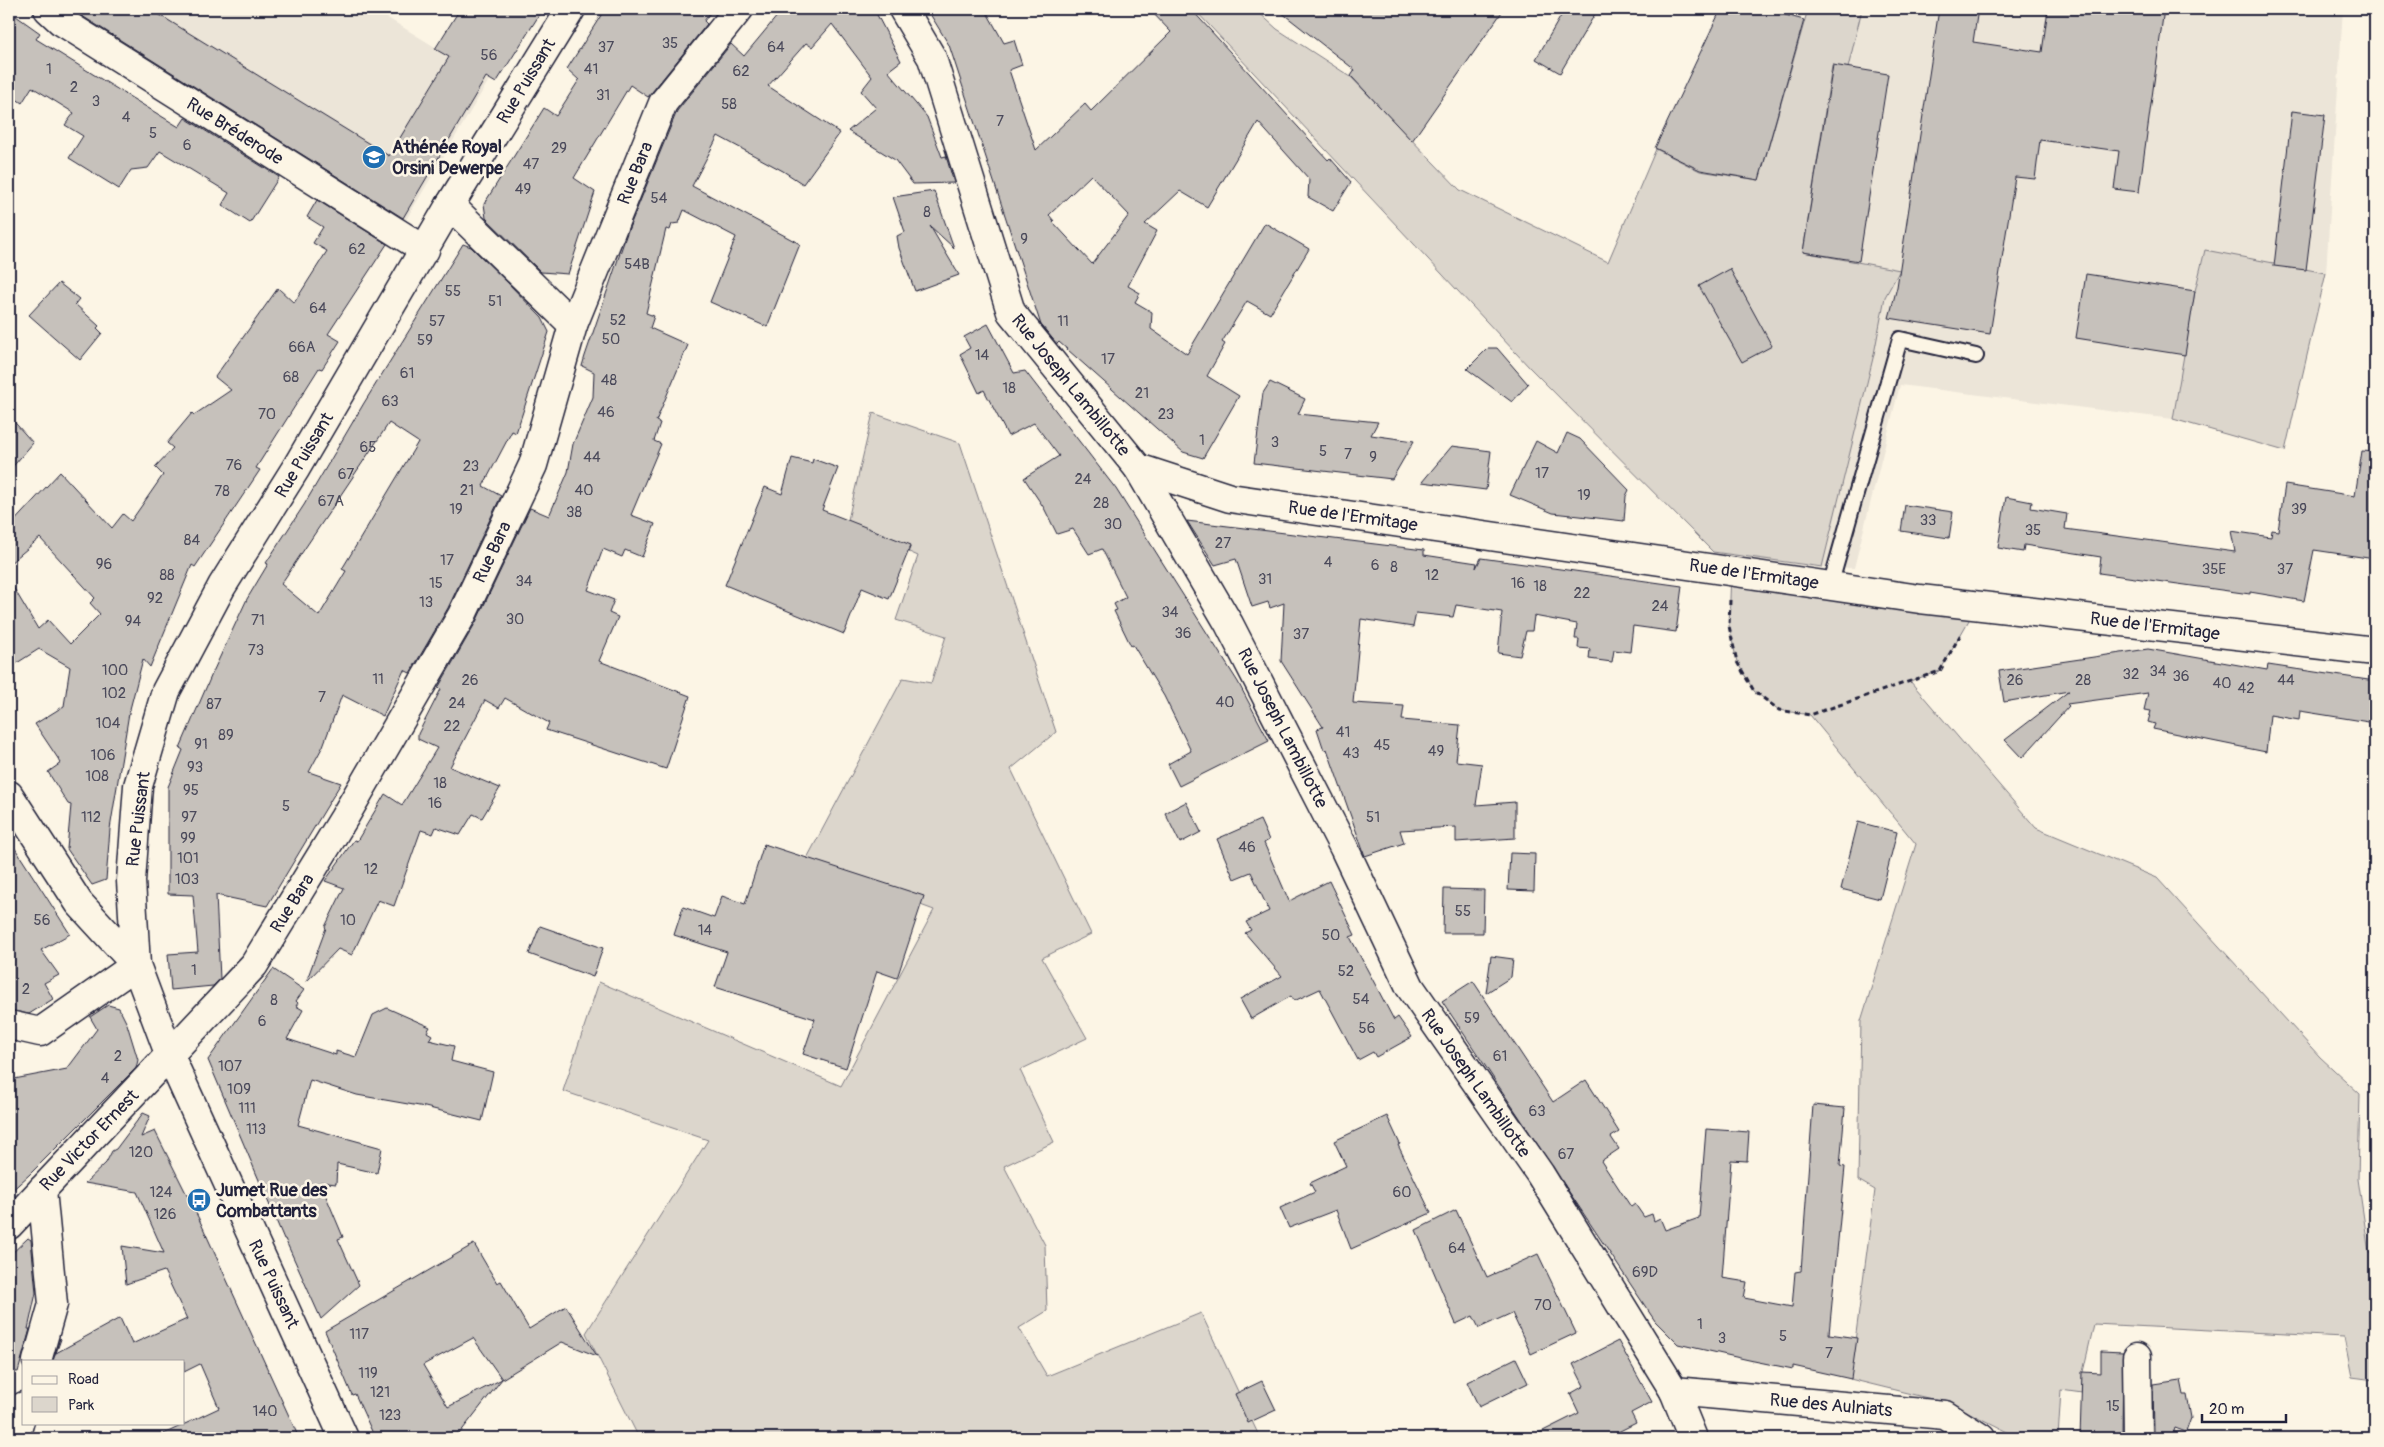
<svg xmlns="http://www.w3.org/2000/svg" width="2384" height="1447" font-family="Pangolin,sans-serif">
  <rect width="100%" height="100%" fill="#fcf5e5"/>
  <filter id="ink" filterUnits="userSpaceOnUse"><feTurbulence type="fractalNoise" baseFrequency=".02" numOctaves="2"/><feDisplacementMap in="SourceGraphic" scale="10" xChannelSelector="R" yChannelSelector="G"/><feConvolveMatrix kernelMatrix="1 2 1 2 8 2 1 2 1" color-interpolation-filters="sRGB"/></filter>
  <g filter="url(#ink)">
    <g fill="#ece5d8">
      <path d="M66,9H373L489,80L406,220Z"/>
      <path d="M1860,9H2343L2326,273L2205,251L2195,291L2173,419L1900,385L1854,568L1822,567L1885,297L1900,271L1803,252L1830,68H1845Z"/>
    </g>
    <g fill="#dcd6cc" stroke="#7f7c84">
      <path d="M1194,9H1255L1277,29L1351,77L1460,190L1608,262L1656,149L1700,171L1759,180L1808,9H1862L1848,68L1832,66L1803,252L1900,270L1885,297L1874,354L1822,567L1713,552L1530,368Z"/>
      <path d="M2205,250L2326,273L2285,451L2173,419L2195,291Z"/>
      <path d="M873,413L960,443L1056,732L1011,769L1091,934L1042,958L1087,1038L1020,1070L1054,1142L1004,1166L1045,1245L1047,1311L1019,1328L1047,1376L1201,1313L1260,1438H639L586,1333L708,1140L563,1091L599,982L841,1086L934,910L805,862L903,678L931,683L946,636L896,620L918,556L847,524Z"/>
      <path d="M1731,571L1977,606L1940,671L1910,681L2036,828L2157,878L2320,1057L2360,1094L2358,1179L2369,1253L2375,1256V1380L2352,1377L2344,1337L2094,1324L2083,1372L2082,1393L2061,1390L2058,1438H2019L1952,1404L1850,1379L1875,1190L1858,1180L1861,1021L1916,844L1810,715L1779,710L1754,691L1737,662L1729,626Z"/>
    </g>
    <g fill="#c6c1bb" stroke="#22223b" fill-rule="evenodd">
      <path d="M71,9H150L389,156L449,57L435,49L460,9H543L496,83L486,77L403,218Z"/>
      <path d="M605,9H713L704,21L707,24L648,97L630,85L574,178L595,192L568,274L541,272L486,218L484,204L544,108L556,116L579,80L567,69Z"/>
      <path d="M783,9H874L901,61L888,71L927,117L942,157L946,156L954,183L913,184L895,160L848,131L876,108L861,91L872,77L832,24L812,47L806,43L768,86L840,133L803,184L783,171L718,136L692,186L800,244L767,327L710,302L736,237L684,210L679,223L672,224L670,230L666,229L646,313L654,316L650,328L688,345L656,421L660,423L654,441L661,444L631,515L655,524L642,557L625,550L622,557L603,549L588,590L614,600L609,613L618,617L599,661L690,696L666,769L546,730L549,723L505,698L499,708L485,700L450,767L500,788L482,818L473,814L460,835L436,827L433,834L421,830L394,906L378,900L352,955L338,949L306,982L326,928L325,927L344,888L325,881L354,840L357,841L385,794L402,805L437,748L418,739V734L441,689L438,688L476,622L530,508L549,516L559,493L568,472L573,444L593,397L594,372L582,366L585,356L627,233L677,111L731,44L744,56Z"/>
      <path d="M927,9H985L1004,43L1014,40L1022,65L1009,70L1036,150L1085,104L1091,111L1171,32L1149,9H1191L1328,160L1330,158L1351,182L1333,211L1308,197L1309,179L1258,122L1207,207L1180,191L1145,224L1157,231L1128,286L1140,293L1135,302L1152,312L1151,329L1187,354L1265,223L1309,249L1270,314L1247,301L1222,342L1225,344L1207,376L1239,396L1203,458L1183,452L1059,342L1057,344L1041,325L949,45ZM1091,175L1129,215L1092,264L1053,222L1054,221L1049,215Z"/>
      <path d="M1277,9H1504L1412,141L1351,76L1355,70Z"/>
      <path d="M1565,9H1598L1560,73L1536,59Z"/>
      <path d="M1721,9H1763L1804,20L1759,180L1700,170L1655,148Z"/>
      <path d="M1939,9H1978L1973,42L2042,52L2048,9H2164L2139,192L2114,189L2119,151L2040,140L2035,179L2015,177L1990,334L1889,318L1897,287Z"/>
      <path d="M9,11L40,33L36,39L135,100L179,127L185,118L279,177L250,223L222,205L229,193L160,151L148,168L131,170L119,189L69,158L83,136L65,125L74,113L32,87L22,103L9,94Z"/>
      <path d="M1833,65L1888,74L1859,261L1803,252Z"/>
      <path d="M2292,111L2325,115L2306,270L2274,266Z"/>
      <path d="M934,191L954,248L930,226L959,275L915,291L899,248L897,236L905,232L893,197Z"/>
      <path d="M317,200L387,244L328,334L340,341L322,369L319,368L256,468L260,470L195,567L192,565L150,667L143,659L129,713L110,829L106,880L92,885L67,849L71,805L68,804L48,772L61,763L35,724L64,706L70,667L39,649L9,668V580L38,629L48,620L70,644L100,614L90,603L95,598L40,538L9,564V527L60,472L112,528L123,514L131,521L163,475L155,467L173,448L167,443L192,413L194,415L231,390L215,377L278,288L294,303L327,251L313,243L323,227L307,217Z"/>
      <path d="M463,244L471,247L507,282L542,318L549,332L516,433L512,431L483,486L501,496L448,608L410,673L404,670L383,716L342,695L323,746L309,772L341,783L267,906L216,895L220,979L213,986L171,990L168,954L198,952L193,895L168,894V787L183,750L180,748L212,674L247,599L268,564L266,563L304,505L364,403ZM389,423L418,442L342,569L346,571L319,616L281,584Z"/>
      <path d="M1730,269L1772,346L1742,362L1699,286Z"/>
      <path d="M2086,274L2195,291L2185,355L2076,338Z"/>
      <path d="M59,283L79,299L75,304L99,326L97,328L102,333L80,360L29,315Z"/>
      <path d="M988,324L1014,373L1025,371L1116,489L1238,682L1269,741L1179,786L1168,764L1191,751L1164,696L1133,645L1131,646L1114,611L1117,610L1114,604L1126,597L1102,549L1089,554L1073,529L1057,534L1044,508L1024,478L1059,456L1034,423L1008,436L984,390L979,393L960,354L970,348L964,337Z"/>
      <path d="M1488,348H1497L1528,384L1512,402L1467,369Z"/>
      <path d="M1270,382L1305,399L1298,414L1378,422L1371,435L1414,441L1392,479L1254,463L1263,393Z"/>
      <path d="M9,416L33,443L9,471Z"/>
      <path d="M1567,433L1580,439L1629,490L1626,496L1624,521L1553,513L1510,495L1536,441L1558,453Z"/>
      <path d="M1452,446L1491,451L1486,490L1422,482Z"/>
      <path d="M2362,451L2375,452V559L2314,550L2304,601L2250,592V594L2099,573L2101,557L2024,545L2023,552L1998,548L2006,497L2032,502L2031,508L2067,514L2065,529L2235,552L2231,531L2271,537L2272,530L2278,531L2285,485L2355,496Z"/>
      <path d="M792,458L812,463L813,459L838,468L822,510L911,545L889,599L862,588L844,634L725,585L765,487L782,494Z"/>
      <path d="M1905,505L1953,512L1949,538L1901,531Z"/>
      <path d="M1187,521L1424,550V555L1477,563L1476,568L1481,558L1682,586L1676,632L1633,626L1630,652L1614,650L1612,662L1589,659L1590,649L1578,648L1579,639H1575L1577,624L1534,616L1532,631H1526L1520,656L1498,653L1502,612L1456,605L1453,617L1416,613L1413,627L1361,619L1353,703L1404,706L1402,720L1460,725L1456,761L1482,764L1476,805L1515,802V838L1456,842V827L1400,830L1404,843L1365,856L1327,749L1324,750L1317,729L1323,727L1281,661L1284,603L1270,608L1268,602L1252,607L1236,559L1215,565Z"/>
      <path d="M2148,649L2267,670L2268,665L2375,681V723L2300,711L2299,720L2270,715L2266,752L2153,729L2155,724L2148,722L2151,711L2144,710L2148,693L2067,704L2069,706L2022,758L2005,740L2069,691L2004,702L1999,671Z"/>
      <path d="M1186,802L1201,832L1180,843L1165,813Z"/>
      <path d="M1260,820L1269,840L1264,843L1289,901L1329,881L1355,935L1350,937L1394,1020L1398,1017L1412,1037L1376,1057L1373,1052L1358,1060L1320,989L1294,1001L1291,996L1251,1019L1240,999L1282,976L1245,933L1251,930L1246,922L1269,911L1251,872L1234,879L1217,839Z"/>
      <path d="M1858,822L1897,832L1880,899L1841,889Z"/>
      <path d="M9,839L70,934L41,950L59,975L44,983L53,999L29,1014L9,1010Z"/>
      <path d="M764,844L924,896L897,978L877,971L846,1068L803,1054L815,1019L715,987L727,952L674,935L683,907L714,918L722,896L745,904Z"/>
      <path d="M1510,853L1535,854L1534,891L1508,890Z"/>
      <path d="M1444,889L1484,890L1483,933H1443Z"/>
      <path d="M540,926L603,948L593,977L529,954Z"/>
      <path d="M1491,956L1513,959L1511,977L1486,993Z"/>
      <path d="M273,969L304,990L296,1001L298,1003L296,1006L303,1010L287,1039L336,1055V1051L356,1057L373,1015L387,1008L430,1027L427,1032L432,1035L429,1040L454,1046L451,1061L493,1072L482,1121L425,1107L357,1095L310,1080L298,1125L382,1148L377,1173L337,1164L336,1184L320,1182L341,1232L343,1237L338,1239L359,1285L321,1319L285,1239H284L208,1060Z"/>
      <path d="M1473,981L1553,1102L1586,1080L1619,1132L1611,1137L1619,1149L1601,1161L1631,1207L1635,1204L1644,1217L1652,1214L1654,1221L1660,1218L1665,1230L1699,1218L1706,1129L1749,1132L1747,1161L1731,1160L1722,1278L1747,1282L1744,1298L1792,1307L1795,1272L1801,1271L1813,1105L1845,1108L1840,1166L1845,1167L1829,1334L1857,1338L1851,1379L1793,1366V1369L1749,1360L1678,1344L1655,1321L1442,1001Z"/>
      <path d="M108,1005L119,1008L127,1024L138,1060L136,1068L29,1175L9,1193V1080L67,1069L97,1029L90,1017Z"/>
      <path d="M143,1113L150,1116L141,1137L155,1131L199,1219L299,1438H155L219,1408L200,1364L184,1372V1361H53L60,1338L61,1339L56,1353L120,1318L132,1344L187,1319L164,1271L126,1284L122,1246L164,1253L137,1192L85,1183L106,1163L112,1151L116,1149Z"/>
      <path d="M1387,1116L1400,1144L1398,1145L1431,1213L1351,1249L1336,1210L1289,1228L1280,1208L1315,1192L1310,1183L1346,1166L1334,1141Z"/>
      <path d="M1456,1210L1487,1277L1538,1254L1576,1333L1531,1354L1512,1313L1479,1328L1473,1316L1456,1324L1416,1230Z"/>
      <path d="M28,1238L31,1240L36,1293L28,1329H30L18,1372L9,1371V1256Z"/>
      <path d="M474,1244L497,1283L501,1281L529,1329L566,1306L597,1356L562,1342L502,1379L456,1438H375L355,1394L352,1395L325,1331ZM473,1338L502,1379L448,1407L423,1365Z"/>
      <path d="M1618,1341L1652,1402L1631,1413L1636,1423L1606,1438H1529L1579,1413L1570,1394L1584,1386L1573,1364Z"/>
      <path d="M2101,1351L2123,1352L2122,1438H2080L2082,1372L2101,1373Z"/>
      <path d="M1516,1358L1528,1383L1479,1407L1467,1382Z"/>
      <path d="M2181,1380L2184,1395H2187L2191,1418L2186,1432L2175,1428L2172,1438L2154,1433L2153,1384Z"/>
      <path d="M1262,1381L1276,1410L1248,1423L1235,1394Z"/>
    </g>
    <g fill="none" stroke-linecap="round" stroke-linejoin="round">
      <g stroke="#22223b" stroke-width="18">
        <path id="lane" d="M1830,586L1900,339L1976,356"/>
      </g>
      <g stroke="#22223b" stroke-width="31">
        <g id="street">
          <path d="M48,9L61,21L425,250"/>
          <path d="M903,9L932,58L1011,312L1138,468L1229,624L1344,848L1410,987L1540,1174L1674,1391L1693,1438"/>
          <path d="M450,205L573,325"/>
          <path d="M1138,468L1230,498L1920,599L2375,651"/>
          <path d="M9,795L79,903L136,965"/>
          <path d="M9,1025L40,1032L136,965"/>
          <path d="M9,1225L254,965L344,818L462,615L533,465L573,325L663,103L739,9"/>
          <path d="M2137,1357L2138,1438"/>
          <path d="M37,1361L53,1304L42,1190"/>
          <path d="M1674,1391L1945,1415L1981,1438"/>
          <path d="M15,1438L24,1406"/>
          <path d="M344,1438L170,1056L136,965L131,881L138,786L166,691L222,586L296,468L450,205L571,9"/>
        </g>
      </g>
      <path stroke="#22223b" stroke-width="3" stroke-dasharray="5 4" stroke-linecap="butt" d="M1730,600L1729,626L1737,662L1754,691L1779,710L1810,715L1940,671L1962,632"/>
      <use href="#lane" stroke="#fcf5e5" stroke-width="14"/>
      <use href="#street" stroke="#fcf5e5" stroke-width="28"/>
    </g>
  </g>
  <defs>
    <g id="school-disc" transform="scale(1.25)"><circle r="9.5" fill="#1f6fb2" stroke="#fcf5e5"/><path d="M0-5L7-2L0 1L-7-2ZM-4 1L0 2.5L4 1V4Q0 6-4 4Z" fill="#fff"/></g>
    <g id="bus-disc" transform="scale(1.25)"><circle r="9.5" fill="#1f6fb2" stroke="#fcf5e5"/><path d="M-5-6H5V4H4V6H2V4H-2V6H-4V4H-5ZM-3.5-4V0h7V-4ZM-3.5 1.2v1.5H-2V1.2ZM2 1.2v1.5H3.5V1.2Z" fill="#fff"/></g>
  </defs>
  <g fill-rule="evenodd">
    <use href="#school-disc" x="374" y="157"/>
    <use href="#bus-disc" x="199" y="1200"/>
  </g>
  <g text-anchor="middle" stroke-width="5" stroke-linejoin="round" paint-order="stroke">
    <g font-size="15" fill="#4b4a5b">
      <text x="670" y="48">35</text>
      <text x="606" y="52">37</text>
      <text x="776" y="52">64</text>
      <text x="489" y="60">56</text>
      <text x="49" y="74">1</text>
      <text x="591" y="74">41</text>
      <text x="741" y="76">62</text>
      <text x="74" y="92">2</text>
      <text x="603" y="100">31</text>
      <text x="96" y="106">3</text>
      <text x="729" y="109">58</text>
      <text x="126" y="122">4</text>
      <text x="1000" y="126">7</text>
      <text x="153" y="138">5</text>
      <text x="187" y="150">6</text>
      <text x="559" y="153">29</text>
      <text x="531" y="169">47</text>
      <text x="523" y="194">49</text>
      <text x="659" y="203">54</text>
      <text x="927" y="217">8</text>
      <text x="1024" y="244">9</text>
      <text x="357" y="254">62</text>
      <text x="637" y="269">54B</text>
      <text x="453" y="296">55</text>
      <text x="495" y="306">51</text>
      <text x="318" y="313">64</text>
      <text x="618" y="325">52</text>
      <text x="437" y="326">57</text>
      <text x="1063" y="326">11</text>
      <text x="611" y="344">50</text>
      <text x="425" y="345">59</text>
      <text x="302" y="352">66A</text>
      <text x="982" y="360">14</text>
      <text x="1108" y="364">17</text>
      <text x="407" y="378">61</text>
      <text x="291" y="382">68</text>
      <text x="609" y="385">48</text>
      <text x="1009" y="393">18</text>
      <text x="1142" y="398">21</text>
      <text x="390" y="406">63</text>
      <text x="606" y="417">46</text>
      <text x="267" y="419">70</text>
      <text x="1166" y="419">23</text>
      <text x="1202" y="445">1</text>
      <text x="1275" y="447">3</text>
      <text x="368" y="452">65</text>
      <text x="1323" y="456">5</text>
      <text x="1348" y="459">7</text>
      <text x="592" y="462">44</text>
      <text x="1373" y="462">9</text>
      <text x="234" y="470">76</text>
      <text x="471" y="471">23</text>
      <text x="1542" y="478">17</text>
      <text x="346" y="479">67</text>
      <text x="1083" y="484">24</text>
      <text x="467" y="495">21</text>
      <text x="584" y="495">40</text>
      <text x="222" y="496">78</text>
      <text x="1584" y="500">19</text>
      <text x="331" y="506">67A</text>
      <text x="1101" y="508">28</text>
      <text x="456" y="514">19</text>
      <text x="2299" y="514">39</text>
      <text x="574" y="517">38</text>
      <text x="1928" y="525">33</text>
      <text x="1113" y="529">30</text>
      <text x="2033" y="535">35</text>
      <text x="192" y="545">84</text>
      <text x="1223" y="548">27</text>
      <text x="447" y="565">17</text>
      <text x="1328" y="567">4</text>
      <text x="104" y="569">96</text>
      <text x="1375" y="570">6</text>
      <text x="1394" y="572">8</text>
      <text x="2214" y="574">35E</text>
      <text x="2285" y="574">37</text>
      <text x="167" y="580">88</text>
      <text x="1432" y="580">12</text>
      <text x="1265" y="584">31</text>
      <text x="524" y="586">34</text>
      <text x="436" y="588">15</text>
      <text x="1518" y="588">16</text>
      <text x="1540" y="591">18</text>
      <text x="1582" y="598">22</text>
      <text x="155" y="603">92</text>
      <text x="426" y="607">13</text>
      <text x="1660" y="611">24</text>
      <text x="1170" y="617">34</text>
      <text x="515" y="624">30</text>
      <text x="258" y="625">71</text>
      <text x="133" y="626">94</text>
      <text x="1183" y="638">36</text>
      <text x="1301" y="639">37</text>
      <text x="256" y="655">73</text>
      <text x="115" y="675">100</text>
      <text x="2158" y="676">34</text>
      <text x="2131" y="679">32</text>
      <text x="2181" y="681">36</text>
      <text x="378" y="684">11</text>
      <text x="470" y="685">26</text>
      <text x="2015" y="685">26</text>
      <text x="2083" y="685">28</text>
      <text x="2286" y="685">44</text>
      <text x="2222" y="688">40</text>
      <text x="2246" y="693">42</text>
      <text x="114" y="698">102</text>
      <text x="322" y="702">7</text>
      <text x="1225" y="707">40</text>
      <text x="457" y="708">24</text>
      <text x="214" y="709">87</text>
      <text x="108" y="728">104</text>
      <text x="452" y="731">22</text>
      <text x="1343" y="737">41</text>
      <text x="226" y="740">89</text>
      <text x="201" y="749">91</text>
      <text x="1382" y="750">45</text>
      <text x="1436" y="756">49</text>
      <text x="1351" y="758">43</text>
      <text x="103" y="760">106</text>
      <text x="195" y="772">93</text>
      <text x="97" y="781">108</text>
      <text x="440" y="788">18</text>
      <text x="191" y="795">95</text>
      <text x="435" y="808">16</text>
      <text x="286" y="811">5</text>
      <text x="91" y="822">112</text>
      <text x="189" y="822">97</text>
      <text x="1373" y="822">51</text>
      <text x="188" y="843">99</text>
      <text x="1247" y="852">46</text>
      <text x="188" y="863">101</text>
      <text x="371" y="874">12</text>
      <text x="187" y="884">103</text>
      <text x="1463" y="916">55</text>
      <text x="42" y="925">56</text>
      <text x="348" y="925">10</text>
      <text x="705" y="935">14</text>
      <text x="1331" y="940">50</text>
      <text x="194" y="975">1</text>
      <text x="1346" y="976">52</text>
      <text x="26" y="994">2</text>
      <text x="1361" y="1004">54</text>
      <text x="274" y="1005">8</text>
      <text x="1472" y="1023">59</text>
      <text x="262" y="1026">6</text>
      <text x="1367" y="1033">56</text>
      <text x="118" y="1061">2</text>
      <text x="1500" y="1061">61</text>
      <text x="230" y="1071">107</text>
      <text x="105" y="1083">4</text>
      <text x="239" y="1094">109</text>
      <text x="247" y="1113">111</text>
      <text x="1537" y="1116">63</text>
      <text x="256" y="1134">113</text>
      <text x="141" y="1157">120</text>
      <text x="1566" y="1159">67</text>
      <text x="161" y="1197">124</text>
      <text x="1402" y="1197">60</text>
      <text x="165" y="1219">126</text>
      <text x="1457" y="1253">64</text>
      <text x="1645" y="1277">69D</text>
      <text x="1543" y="1310">70</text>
      <text x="1700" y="1329">1</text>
      <text x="359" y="1339">117</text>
      <text x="1783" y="1341">5</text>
      <text x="1722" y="1343">3</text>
      <text x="1829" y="1358">7</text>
      <text x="368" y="1378">119</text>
      <text x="380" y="1397">121</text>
      <text x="2113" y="1411">15</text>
      <text x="265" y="1416">140</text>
      <text x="390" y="1420">123</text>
    </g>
    <g font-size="18" fill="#22223b" stroke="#fcf5e5">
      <text transform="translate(526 81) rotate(-59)" y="6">Rue Puissant</text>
      <text transform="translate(235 131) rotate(32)" y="6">Rue Bréderode</text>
      <text transform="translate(635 173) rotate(-68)" y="6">Rue Bara</text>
      <text transform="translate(1071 385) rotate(51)" y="6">Rue Joseph Lambillotte</text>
      <text transform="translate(304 455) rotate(-59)" y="6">Rue Puissant</text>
      <text transform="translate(1353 516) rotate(8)" y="6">Rue de l'Ermitage</text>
      <text transform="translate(492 552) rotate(-65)" y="6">Rue Bara</text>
      <text transform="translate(1754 574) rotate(8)" y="6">Rue de l'Ermitage</text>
      <text transform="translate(2155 626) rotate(7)" y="6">Rue de l'Ermitage</text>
      <text transform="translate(1283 728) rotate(63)" y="6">Rue Joseph Lambillotte</text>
      <text transform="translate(138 819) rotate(-83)" y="6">Rue Puissant</text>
      <text transform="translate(292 903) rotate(-58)" y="6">Rue Bara</text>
      <text transform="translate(1476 1083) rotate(55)" y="6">Rue Joseph Lambillotte</text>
      <text transform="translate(89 1140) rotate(-46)" y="6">Rue Victor Ernest</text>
      <text transform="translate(274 1284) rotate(65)" y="6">Rue Puissant</text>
      <text transform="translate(1831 1405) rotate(5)" y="6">Rue des Aulniats</text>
    </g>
    <g font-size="18" font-weight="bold" fill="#22223b" stroke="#fcf5e5" text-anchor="start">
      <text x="392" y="153">Athénée Royal<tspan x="392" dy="21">Orsini Dewerpe</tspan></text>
      <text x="216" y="1196">Jumet Rue des<tspan x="216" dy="21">Combattants</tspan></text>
    </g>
  </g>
  <rect width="2384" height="1447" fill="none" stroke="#fcf5e5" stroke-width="30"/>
  <rect x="15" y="15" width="2354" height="1417" fill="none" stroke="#22223b" stroke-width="2" filter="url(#ink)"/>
  <rect x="22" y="1360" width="162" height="65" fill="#fcf5e5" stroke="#a5a1a1"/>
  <rect x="32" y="1376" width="25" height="8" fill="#fcf5e5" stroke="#a5a1a1"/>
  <text x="68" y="1384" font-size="15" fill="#22223b">Road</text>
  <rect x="32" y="1397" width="25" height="15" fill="#dcd6cc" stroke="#a5a1a1"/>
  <text x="68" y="1410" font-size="15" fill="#22223b">Park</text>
  <path d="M2202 1414v8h84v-8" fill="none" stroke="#22223b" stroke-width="2.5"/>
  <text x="2209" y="1414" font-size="15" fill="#22223b" stroke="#fcf5e5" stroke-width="4" paint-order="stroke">20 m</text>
</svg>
